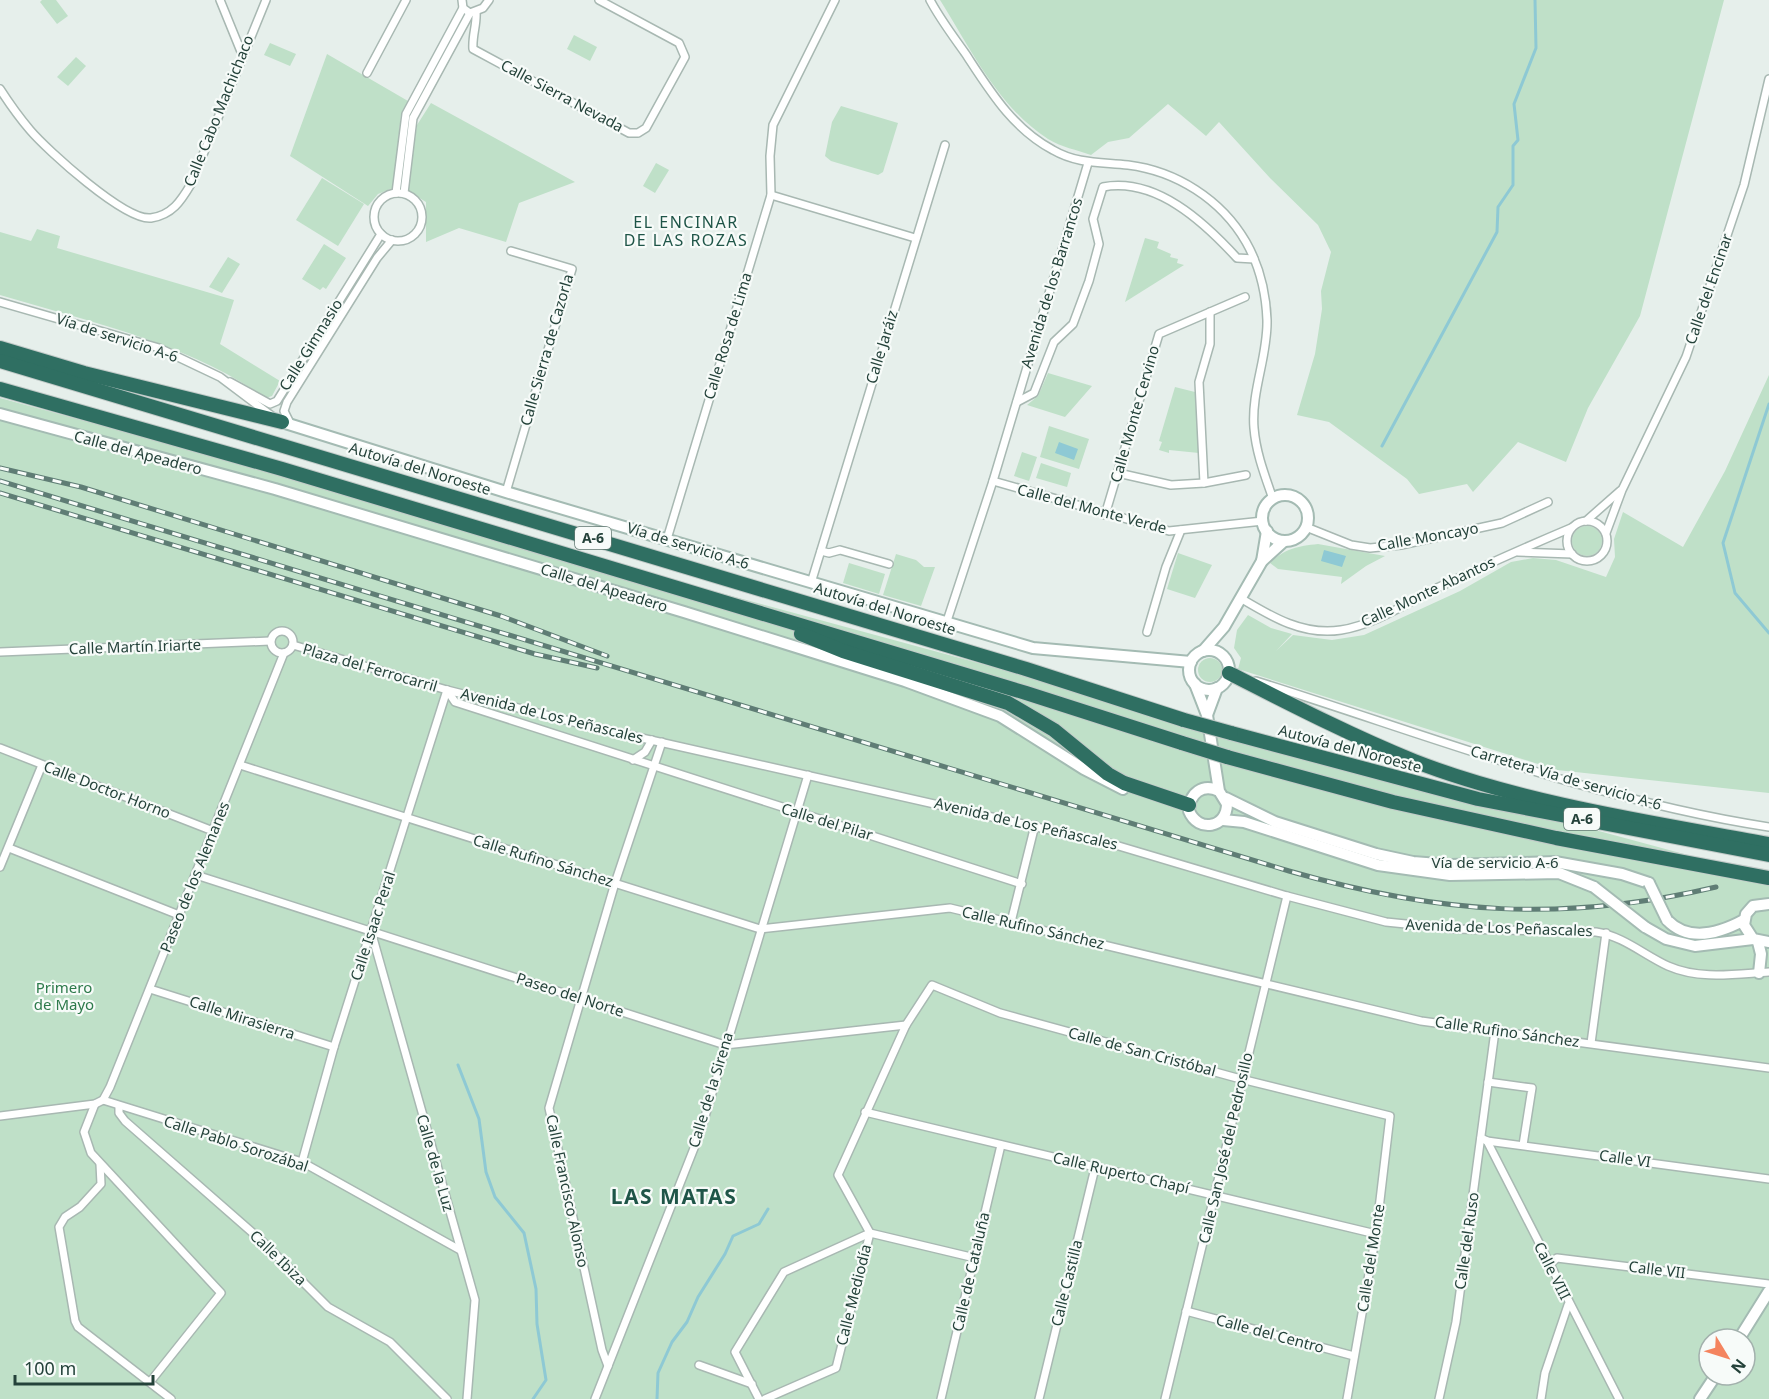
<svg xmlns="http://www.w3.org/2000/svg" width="1769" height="1399" font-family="'Noto Sans',sans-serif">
  <rect width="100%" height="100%" fill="#e6efeb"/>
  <g fill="#bfe0c8" fill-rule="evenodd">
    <path d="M42,0H56L68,16L57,24L40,2Z"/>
    <path d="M940,0H1724L1640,316L1588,408L1566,462L1518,442L1473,492L1467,484L1419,494L1407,479L1329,422L1297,415L1315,354L1322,309L1321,291L1331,252L1318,225L1270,178L1219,122L1206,136L1168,104L1129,138L1108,142L1091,155C1077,150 1061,147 1048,139C999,108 970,48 940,0Z"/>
    <path d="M574,35L597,47L590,61L567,49Z"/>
    <path d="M270,43L296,54L290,66L264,55Z"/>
    <path d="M327,54L408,101L401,114L393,188L378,194L368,206L290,156Z"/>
    <path d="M76,57L86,66L68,86L57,77Z"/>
    <path d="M431,103L575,182L519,203L506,242L459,228L426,242V202L408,191L417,125Z"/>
    <path d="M841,106L898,123L883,172L878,175L831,161L825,156L832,122Z"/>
    <path d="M656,163L669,170L655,193L643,186Z"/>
    <path d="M322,178L364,204L338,246L296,220Z"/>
    <path d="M37,229L60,236L57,248L234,300L220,344L280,381L272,396L266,398C187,343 91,322 0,295V232L31,241Z"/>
    <path d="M1145,238L1159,242L1157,248L1171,254L1170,257L1178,259L1177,263L1184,265L1125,302Z"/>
    <path d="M324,244L346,258L326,289L323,287L320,290L302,279Z"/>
    <path d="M228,257L240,264L222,293L209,287Z"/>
    <path d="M1048,373L1092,386L1065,417L1027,405L1038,396Z"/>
    <path d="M1769,375V793L1557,770L1238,669L1241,658L1234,648L1237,630L1248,615L1271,628L1292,634L1276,651L1293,635L1332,640L1364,635L1460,591L1511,562L1533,558L1556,560L1606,577L1615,557L1614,539L1623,512L1683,547L1725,471Z"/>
    <path d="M1175,387L1195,392L1199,453L1169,450V453L1159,450L1162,442L1159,441Z"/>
    <path d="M0,398L1769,877V1399H0ZM1709,1339H1745V1375H1709Z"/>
    <path d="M1049,426L1089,439L1079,469L1040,457Z"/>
    <path d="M1022,452L1037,457L1029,481L1014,476Z"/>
    <path d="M1041,463L1071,473L1067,487L1036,478Z"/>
    <circle cx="1587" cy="541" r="15"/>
    <path d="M1318,544L1385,556L1366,566L1341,584L1342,577L1278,569L1270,563C1284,549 1298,546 1318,544Z"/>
    <path d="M1178,553L1212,565L1195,598L1167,589Z"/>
    <path d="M896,554L916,560L924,567H935L921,606L883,595Z"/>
    <path d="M849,563L885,574L879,594L843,583Z"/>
    <circle cx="1210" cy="670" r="12"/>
  </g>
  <g fill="#8ec9d4">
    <path d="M1059,442L1078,449L1074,460L1055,453Z"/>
    <path d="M1324,550L1346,556L1342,567L1321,561Z"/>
  </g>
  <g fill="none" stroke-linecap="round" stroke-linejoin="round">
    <g stroke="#8ec9d4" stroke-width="3">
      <path d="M1769,404L1723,543L1735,593L1769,633"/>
      <path d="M1382,446L1497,232L1498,207L1513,185V146L1518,140L1514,104L1536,48L1535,0"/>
      <path d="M458,1065L479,1119L486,1172L495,1197L524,1233L536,1289L537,1324L546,1380L533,1399"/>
      <path d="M657,1399L658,1373L672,1342L687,1322L698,1297L725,1254L733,1236L759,1224L768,1209"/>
    </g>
    <g stroke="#a8b8b2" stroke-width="10">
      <g id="street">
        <path d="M220,0L242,54"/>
        <path d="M462,0L463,8L470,13L483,8L489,0"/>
        <path d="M930,0C940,19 953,36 965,53C990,91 1012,128 1053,150C1077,164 1101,162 1128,165C1176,171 1221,199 1246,242C1259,265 1266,293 1267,320C1268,356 1251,391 1254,428C1256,453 1265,476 1273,499"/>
        <path d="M476,12C477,25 472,35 473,49L629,133H638L646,128L685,57L679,43L599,0"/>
        <path d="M367,73L406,0"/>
        <path d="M0,89C9,103 19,117 30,130C47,150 125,221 151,218C172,215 181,201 191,184L266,0"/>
        <circle cx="398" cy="217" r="24"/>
        <path d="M396,193L406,114L463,8"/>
        <path d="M404,193L413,118L470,13"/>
        <path d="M771,195L915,238"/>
        <path d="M0,302L159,348L220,377L272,416"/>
        <path d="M230,382L270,404L277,401L381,234"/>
        <path d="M1017,402L1034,393L1054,342L1073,324L1089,281L1099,244L1093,219L1103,187C1156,177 1204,222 1237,258L1254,259"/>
        <path d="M289,421L284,411L287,402L377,258L392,240"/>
        <path d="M1118,473L1171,485L1204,483L1246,475"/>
        <path d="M993,481L1169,531L1263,521"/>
        <path d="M1204,483L1199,382L1210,344V312"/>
        <path d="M506,492L572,269L511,251"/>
        <path d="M1105,515L1159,334L1245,297"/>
        <circle cx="1587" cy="541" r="20"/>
        <path d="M1586,521L1620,491"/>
        <path d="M1306,527L1351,545L1370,548L1401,545L1502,523L1548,502"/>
        <path d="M1606,533L1622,490L1686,357L1744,185L1769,79"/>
        <path d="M667,539L771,195L770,156L773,125L835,0"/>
        <path d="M821,551L829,553L840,550L889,564"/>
        <path d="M1518,552L1572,554"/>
        <path d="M811,583L945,145"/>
        <path d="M1242,599C1272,617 1304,636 1341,630C1374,625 1407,603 1437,588C1481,567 1526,547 1571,528"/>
        <path d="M946,624L993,481L1088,163"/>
        <circle cx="282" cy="642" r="11"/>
        <path d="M1147,632L1166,567L1181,530"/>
        <path d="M293,645L447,690L593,727L1112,844L1287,896L1386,922L1455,929L1596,932C1623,936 1644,955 1668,966C1700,980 1735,974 1769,972"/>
        <path d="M0,652L270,641"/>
        <path d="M1256,681C1425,734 1593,800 1769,827"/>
        <path d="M447,690L455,702L1022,884"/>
        <path d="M0,748L213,831"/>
        <path d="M633,760L645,752L652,740"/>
        <path d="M240,765L760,929L950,908L1421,1021L1769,1068"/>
        <path d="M9,848L179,915"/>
        <path d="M0,867L42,765"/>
        <path d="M196,875L725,1045L906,1025"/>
        <path d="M1011,922L1035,825"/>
        <path d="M371,931L475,1300L467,1399"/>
        <path d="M150,989L334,1047"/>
        <path d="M1591,1043L1606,933"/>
        <path d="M1488,1082L1532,1088L1523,1145"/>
        <path d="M103,1100L302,1162L460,1250"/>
        <path d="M95,1104L84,1132L91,1153L221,1293L150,1382"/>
        <path d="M119,1106V1113L125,1121L262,1241L328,1307L390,1342L447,1399"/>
        <path d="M865,1112L1376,1234"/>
        <path d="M0,1116L95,1104L103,1100L110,1087L284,653"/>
        <path d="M1481,1138L1487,1141L1769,1179"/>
        <path d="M1487,1141L1619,1399"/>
        <path d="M302,1162L334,1047L447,690"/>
        <path d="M100,1164L101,1184L80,1207L65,1217L59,1227L75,1321L78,1327L171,1399"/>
        <path d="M870,1233L975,1258"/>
        <path d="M1549,1265L1557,1258L1769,1284"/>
        <path d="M1186,1311L1354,1356"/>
        <path d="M699,1365L752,1384"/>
        <path d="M608,1366L602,1350L549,1108L615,883L662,742"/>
        <path d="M595,1399L700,1133L808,775"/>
        <path d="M759,1399L735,1352L784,1272L870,1233"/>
        <path d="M765,1399L836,1368L870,1233L838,1175L906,1025L932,985L1000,1013L1237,1078L1390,1116L1376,1234L1347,1399"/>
        <path d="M941,1399L1001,1145"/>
        <path d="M1039,1399L1095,1168"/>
        <path d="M1165,1399L1287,896"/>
        <path d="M1439,1399L1456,1322L1495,1031"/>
        <path d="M1541,1399L1545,1373L1568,1305"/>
      </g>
    </g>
    <g stroke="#a4bbb3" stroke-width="14">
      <g id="secondary">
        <path d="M0,414L275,489L684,612L905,681L1000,716L1084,769L1123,789"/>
        <path d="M282,422L506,492L1033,648L1191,662"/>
        <circle cx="1285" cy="518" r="23"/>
        <path d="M1262,561L1267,531"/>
        <circle cx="1209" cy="670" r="20"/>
        <path d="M1203,651L1224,627L1262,561L1284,541"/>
        <path d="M1195,684L1207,715L1219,791L1227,804C1227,828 1198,833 1189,811C1189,793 1203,783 1219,791"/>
        <path d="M1207,715L1217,688"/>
        <path d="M1226,798L1275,822L1376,854L1413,862L1451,865L1555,862L1622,874L1649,883"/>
        <path d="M1223,820L1244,822L1378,865L1450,875L1559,873L1594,887"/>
        <path d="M1769,904L1753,906L1746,914L1744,925L1753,939L1769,942"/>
        <path d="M1667,920C1689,943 1720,933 1744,920"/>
        <path d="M1645,927L1666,939L1695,946L1753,939"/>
        <path d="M1758,942L1761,954L1759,973"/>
        <path d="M1739,1339L1769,1291"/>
        <path d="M1700,1399L1716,1375"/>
      </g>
    </g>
    <g stroke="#c2cac8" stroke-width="16">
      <g id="highway">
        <path d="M0,348L84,373L282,422"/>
        <path d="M0,361L1026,669L1184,720"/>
        <path d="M0,389L282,469L1026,693L1182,743"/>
        <path d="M801,634L843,651L1008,703L1054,730L1108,774L1124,783L1189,805"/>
        <path d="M1229,673C1290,704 1350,735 1414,761C1521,803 1655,823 1769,844"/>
        <path d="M1231,733L1478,799L1769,855"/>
        <path d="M1227,757L1393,802L1556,838L1769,878"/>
      </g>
    </g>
    <use href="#street" stroke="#fff" stroke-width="7"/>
    <use href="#secondary" stroke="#fff" stroke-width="10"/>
    <use href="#highway" stroke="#2f6f62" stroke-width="14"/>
    <g stroke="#5f7d75" stroke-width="5">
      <g id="rail">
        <path d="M0,468L81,487L501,616L607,656"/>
        <path d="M0,481L1289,871C1439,914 1563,923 1716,887"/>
        <path d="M0,493L535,654L597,668"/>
      </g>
    </g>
    <use href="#rail" stroke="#f7fbf9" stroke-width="3" stroke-dasharray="9" stroke-linecap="butt"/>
    <g stroke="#a4bbb3" stroke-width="14" stroke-linecap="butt">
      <g id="secondary-bridge">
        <path d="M1649,883L1667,920"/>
        <path d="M1594,887L1645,927"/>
      </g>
    </g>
    <g stroke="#c2cac8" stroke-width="16" stroke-linecap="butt">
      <g id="highway-bridge">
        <path d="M1184,720L1231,733"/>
        <path d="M1182,743L1227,757"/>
      </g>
    </g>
    <use href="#secondary-bridge" stroke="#fff" stroke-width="10"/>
    <use href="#highway-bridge" stroke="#2f6f62" stroke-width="14"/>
  </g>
  <g text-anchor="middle" stroke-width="4.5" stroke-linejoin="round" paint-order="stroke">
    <g fill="#f7fbf9" stroke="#637a73" stroke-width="1.5">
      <rect x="575" y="527" width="36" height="22" rx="4.5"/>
      <rect x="1564" y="808" width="36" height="22" rx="4.5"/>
    </g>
    <g font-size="14" font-weight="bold" fill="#24423a">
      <text x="593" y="543">A-6</text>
      <text x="1582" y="824">A-6</text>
    </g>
    <g font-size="15" fill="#24423a" stroke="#f7fbf9">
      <text transform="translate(562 96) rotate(28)" y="5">Calle Sierra Nevada</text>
      <text transform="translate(219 111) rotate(-68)" y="5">Calle Cabo Machichaco</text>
      <text transform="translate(1052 283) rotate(-73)" y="5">Avenida de los Barrancos</text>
      <text transform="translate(1709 289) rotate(-71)" y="5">Calle del Encinar</text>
      <text transform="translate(728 336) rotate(-73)" y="5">Calle Rosa de Lima</text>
      <text transform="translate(117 338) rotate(18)" y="5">Vía de servicio A-6</text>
      <text transform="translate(311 345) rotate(-58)" y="5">Calle Gimnasio</text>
      <text transform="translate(882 347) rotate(-73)" y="5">Calle Jaráiz</text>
      <text transform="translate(547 350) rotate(-74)" y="5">Calle Sierra de Cazorla</text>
      <text transform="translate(1135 414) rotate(-74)" y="5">Calle Monte Cervino</text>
      <text transform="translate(138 453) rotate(15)" y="5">Calle del Apeadero</text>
      <text transform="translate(420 469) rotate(17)" y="5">Autovía del Noroeste</text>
      <text transform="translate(1092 509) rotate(15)" y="5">Calle del Monte Verde</text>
      <text transform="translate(1428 537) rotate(-10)" y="5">Calle Moncayo</text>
      <text transform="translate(688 546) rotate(17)" y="5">Vía de servicio A-6</text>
      <text transform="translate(604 588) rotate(17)" y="5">Calle del Apeadero</text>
      <text transform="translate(1428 592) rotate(-25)" y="5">Calle Monte Abantos</text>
      <text transform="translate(885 609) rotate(17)" y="5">Autovía del Noroeste</text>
      <text transform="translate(135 647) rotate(-2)" y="5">Calle Martín Iriarte</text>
      <text transform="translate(370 668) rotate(16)" y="5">Plaza del Ferrocarril</text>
      <text transform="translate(552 716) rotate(14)" y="5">Avenida de Los Peñascales</text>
      <text transform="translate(1350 749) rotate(15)" y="5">Autovía del Noroeste</text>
      <text transform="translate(1566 778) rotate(16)" y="5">Carretera Vía de servicio A-6</text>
      <text transform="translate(107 790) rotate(21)" y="5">Calle Doctor Horno</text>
      <text transform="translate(827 822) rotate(17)" y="5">Calle del Pilar</text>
      <text transform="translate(1026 824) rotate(13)" y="5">Avenida de Los Peñascales</text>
      <text transform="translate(543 861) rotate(17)" y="5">Calle Rufino Sánchez</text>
      <text x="1495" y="868">Vía de servicio A-6</text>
      <text transform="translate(195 877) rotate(-68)" y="5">Paseo de los Alemanes</text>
      <text transform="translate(373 926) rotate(-72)" y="5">Calle Isaac Peral</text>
      <text transform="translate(1033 928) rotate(13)" y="5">Calle Rufino Sánchez</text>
      <text transform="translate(1499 928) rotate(2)" y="5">Avenida de Los Peñascales</text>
      <text transform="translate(570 995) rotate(18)" y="5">Paseo del Norte</text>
      <text transform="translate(242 1018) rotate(18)" y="5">Calle Mirasierra</text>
      <text transform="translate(1507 1032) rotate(8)" y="5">Calle Rufino Sánchez</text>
      <text transform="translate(1142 1052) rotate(15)" y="5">Calle de San Cristóbal</text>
      <text transform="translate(711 1090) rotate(-73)" y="5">Calle de la Sirena</text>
      <text transform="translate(236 1144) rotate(18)" y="5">Calle Pablo Sorozábal</text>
      <text transform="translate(1226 1148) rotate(-77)" y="5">Calle San José del Pedrosillo</text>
      <text transform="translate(1625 1159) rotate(8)" y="5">Calle VI</text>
      <text transform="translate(435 1163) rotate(74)" y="5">Calle de la Luz</text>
      <text transform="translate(1121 1173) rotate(13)" y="5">Calle Ruperto Chapí</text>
      <text transform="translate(567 1191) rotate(78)" y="5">Calle Francisco Alonso</text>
      <text transform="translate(1467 1241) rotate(-82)" y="5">Calle del Ruso</text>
      <text transform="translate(278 1258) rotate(44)" y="5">Calle Ibiza</text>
      <text transform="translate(1371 1258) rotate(-81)" y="5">Calle del Monte</text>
      <text transform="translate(1657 1270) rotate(7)" y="5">Calle VII</text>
      <text transform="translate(1552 1271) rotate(63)" y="5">Calle VIII</text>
      <text transform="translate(971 1272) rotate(-77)" y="5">Calle de Cataluña</text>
      <text transform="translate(1067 1283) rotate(-76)" y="5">Calle Castilla</text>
      <text transform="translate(854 1295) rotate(-76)" y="5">Calle Mediodía</text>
      <text transform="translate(1270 1334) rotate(15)" y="5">Calle del Centro</text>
    </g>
    <g font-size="15" fill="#2d7a4b" stroke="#f7fbf9">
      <text x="64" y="993">Primero<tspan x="64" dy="17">de Mayo</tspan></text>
    </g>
    <g font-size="16" letter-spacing="1.5" fill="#1f5548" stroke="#f7fbf9">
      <text x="686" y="228">EL ENCINAR<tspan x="686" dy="18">DE LAS ROZAS</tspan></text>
    </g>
    <g font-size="21" font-weight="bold" letter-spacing="1.5" fill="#1f5548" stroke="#f7fbf9">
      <text x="674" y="1204">LAS MATAS</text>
    </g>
  </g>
  <g transform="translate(1727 1357) rotate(128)"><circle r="28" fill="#f7fbf9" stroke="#a3b1ad" stroke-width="1.5"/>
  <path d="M0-4.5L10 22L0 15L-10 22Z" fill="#f4845f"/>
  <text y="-9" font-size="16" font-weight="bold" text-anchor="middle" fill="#24423a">N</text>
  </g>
  <path d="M15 1375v9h138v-9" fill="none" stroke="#24423a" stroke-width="3"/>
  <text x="24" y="1375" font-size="18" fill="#24423a" stroke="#f7fbf9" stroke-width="4.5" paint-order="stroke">100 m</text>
</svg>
